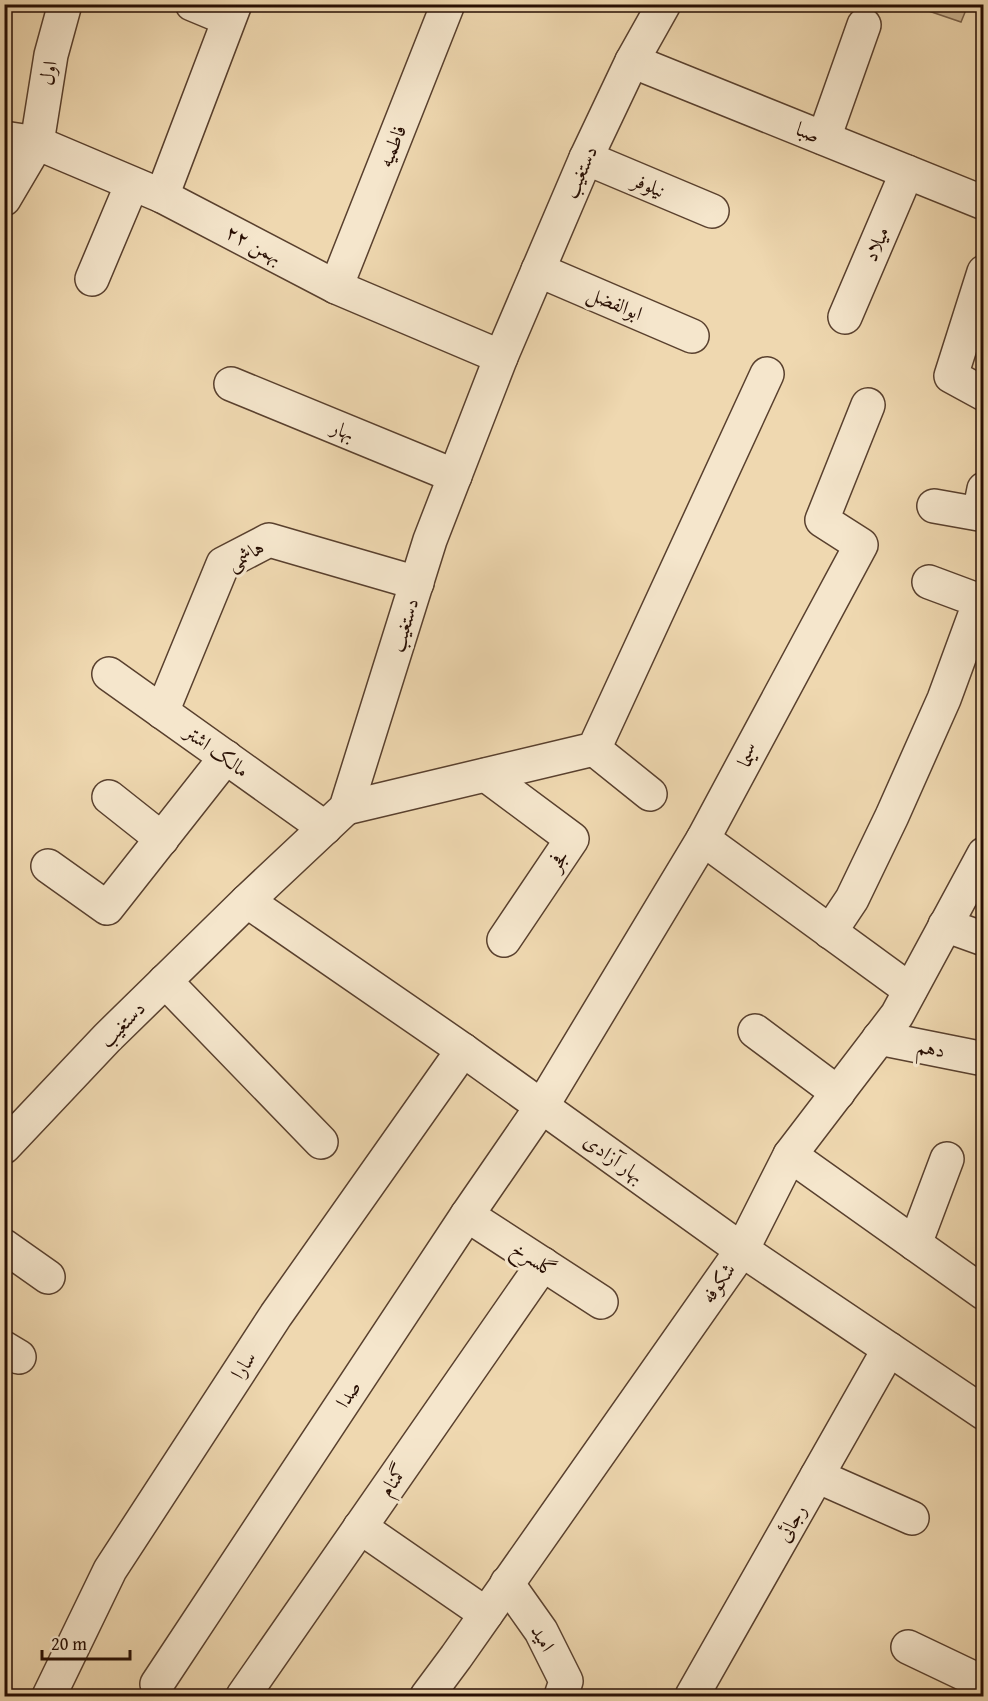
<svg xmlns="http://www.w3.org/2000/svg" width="988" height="1701" font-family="'Gentium Book Plus',Amiri,serif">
  <rect width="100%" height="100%" fill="#efd8b0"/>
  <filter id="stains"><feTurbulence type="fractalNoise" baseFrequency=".00333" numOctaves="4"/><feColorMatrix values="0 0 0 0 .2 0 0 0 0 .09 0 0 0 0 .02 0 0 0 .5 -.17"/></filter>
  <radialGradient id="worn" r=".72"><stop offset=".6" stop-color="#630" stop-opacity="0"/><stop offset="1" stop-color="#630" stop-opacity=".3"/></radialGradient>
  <path fill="#cdb693" stroke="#7a624b" stroke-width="1.5" d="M911,5H968L961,22Z"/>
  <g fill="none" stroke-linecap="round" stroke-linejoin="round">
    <g stroke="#59402e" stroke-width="36">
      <g id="minor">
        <path d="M192,4L228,19"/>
        <path d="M632,61L984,203"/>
        <path d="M4,138L37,143L162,196L336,287L501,357"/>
        <path d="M824,138L864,25"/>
        <path d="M586,158L712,211"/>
        <path d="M162,196L235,4"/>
        <path d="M4,199L37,143L51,55L65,4"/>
        <path d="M538,270L692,336"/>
        <path d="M984,272L951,376L984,394"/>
        <path d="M92,279L132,184"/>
        <path d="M336,287L448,4"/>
        <path d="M845,317L907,172"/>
        <path d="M231,384L455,476"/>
        <path d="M934,506L979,514L984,489"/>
        <path d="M109,674L325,828"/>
        <path d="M162,712L223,564L269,540L417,583"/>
        <path d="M594,749L650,794"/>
        <path d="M486,775L572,839L504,940"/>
        <path d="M109,797L162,839"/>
        <path d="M346,808L594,749L767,374"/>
        <path d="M703,839L910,990"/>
        <path d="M48,866L107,908L226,757"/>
        <path d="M247,901L463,1050L742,1250L984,1413"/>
        <path d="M945,925L984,939"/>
        <path d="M830,932L852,899L892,816L944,699L980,601L929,582"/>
        <path d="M165,981L321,1142"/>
        <path d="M755,1031L838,1093"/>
        <path d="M879,1038L984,1059"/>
        <path d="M4,1147L107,1038L247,901L346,808L430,540L501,357L586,158L632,61L664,4"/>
        <path d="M790,1155L984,1293"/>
        <path d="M467,1215L601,1302"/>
        <path d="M915,1244L947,1159"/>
        <path d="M4,1246L48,1277"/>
        <path d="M4,1348L19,1357"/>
        <path d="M817,1476L912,1518"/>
        <path d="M360,1527L486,1614"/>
        <path d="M507,1583L541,1631L566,1681L561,1696"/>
        <path d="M908,1647L971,1677"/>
        <path d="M157,1684L467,1215L542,1106L703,839L861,545L822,520L868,405"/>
        <path d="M49,1696L110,1570L276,1315L463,1050"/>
        <path d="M243,1696L543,1264"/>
        <path d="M427,1696L456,1657L742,1250L790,1155L897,1015L984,854"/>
        <path d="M692,1696L889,1349"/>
      </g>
    </g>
    <use href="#minor" stroke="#f5e6cc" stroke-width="33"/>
  </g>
  <g text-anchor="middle" stroke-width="6" stroke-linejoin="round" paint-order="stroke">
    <g font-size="20" fill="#270e03" stroke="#f5e6cc">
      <text transform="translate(48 73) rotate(-80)" y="7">اول</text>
      <text transform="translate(808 132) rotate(22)" y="7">صبا</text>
      <text transform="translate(392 146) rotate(-68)" y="7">فاطمیه</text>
      <text transform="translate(580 172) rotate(-66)" y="7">دستغیب</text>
      <text transform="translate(649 185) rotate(23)" y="7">نیلوفر</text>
      <text transform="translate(254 244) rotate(28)" y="7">۲۲ بهمن</text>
      <text transform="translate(876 244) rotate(-67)" y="7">میلاد</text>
      <text transform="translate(615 303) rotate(23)" y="7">ابوالفضل</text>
      <text transform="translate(343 430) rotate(22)" y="7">بهار</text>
      <text transform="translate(245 555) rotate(-31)" y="7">هاشمی</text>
      <text transform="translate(404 625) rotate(-73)" y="7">دستغیب</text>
      <text transform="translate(217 751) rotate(36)" y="7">مالک اشتر</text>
      <text transform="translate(748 755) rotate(-62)" y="7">سیما</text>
      <text transform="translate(558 860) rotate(-56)" y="7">فجر</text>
      <text transform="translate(122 1024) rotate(-45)" y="7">دستغیب</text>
      <text transform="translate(931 1048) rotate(11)" y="7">دهم</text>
      <text transform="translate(614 1158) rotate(36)" y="7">بهار آزادی</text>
      <text transform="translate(534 1259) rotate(33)" y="7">گلسرخ</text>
      <text transform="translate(718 1283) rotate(-55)" y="7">شکوفه</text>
      <text transform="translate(243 1365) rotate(-57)" y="7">سارا</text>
      <text transform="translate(348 1394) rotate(-57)" y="7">صدا</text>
      <text transform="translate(393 1480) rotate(-55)" y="7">گمنام</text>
      <text transform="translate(791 1523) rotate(-60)" y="7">رجائی</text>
      <text transform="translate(543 1638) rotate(60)" y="7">امید</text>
    </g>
  </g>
  <rect width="988" height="1701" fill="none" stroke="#efd8b0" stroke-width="24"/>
  <rect x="6" y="6" width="976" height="1689" fill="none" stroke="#270e03" stroke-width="3"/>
  <rect x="12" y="12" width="964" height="1677" fill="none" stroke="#270e03" stroke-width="1.5"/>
  <path d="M42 1650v9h88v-9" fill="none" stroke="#270e03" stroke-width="3"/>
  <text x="51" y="1650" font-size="18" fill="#270e03" stroke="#f5e6cc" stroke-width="4.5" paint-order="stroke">20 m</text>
  <rect width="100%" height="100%" filter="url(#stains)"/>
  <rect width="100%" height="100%" fill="url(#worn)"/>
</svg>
